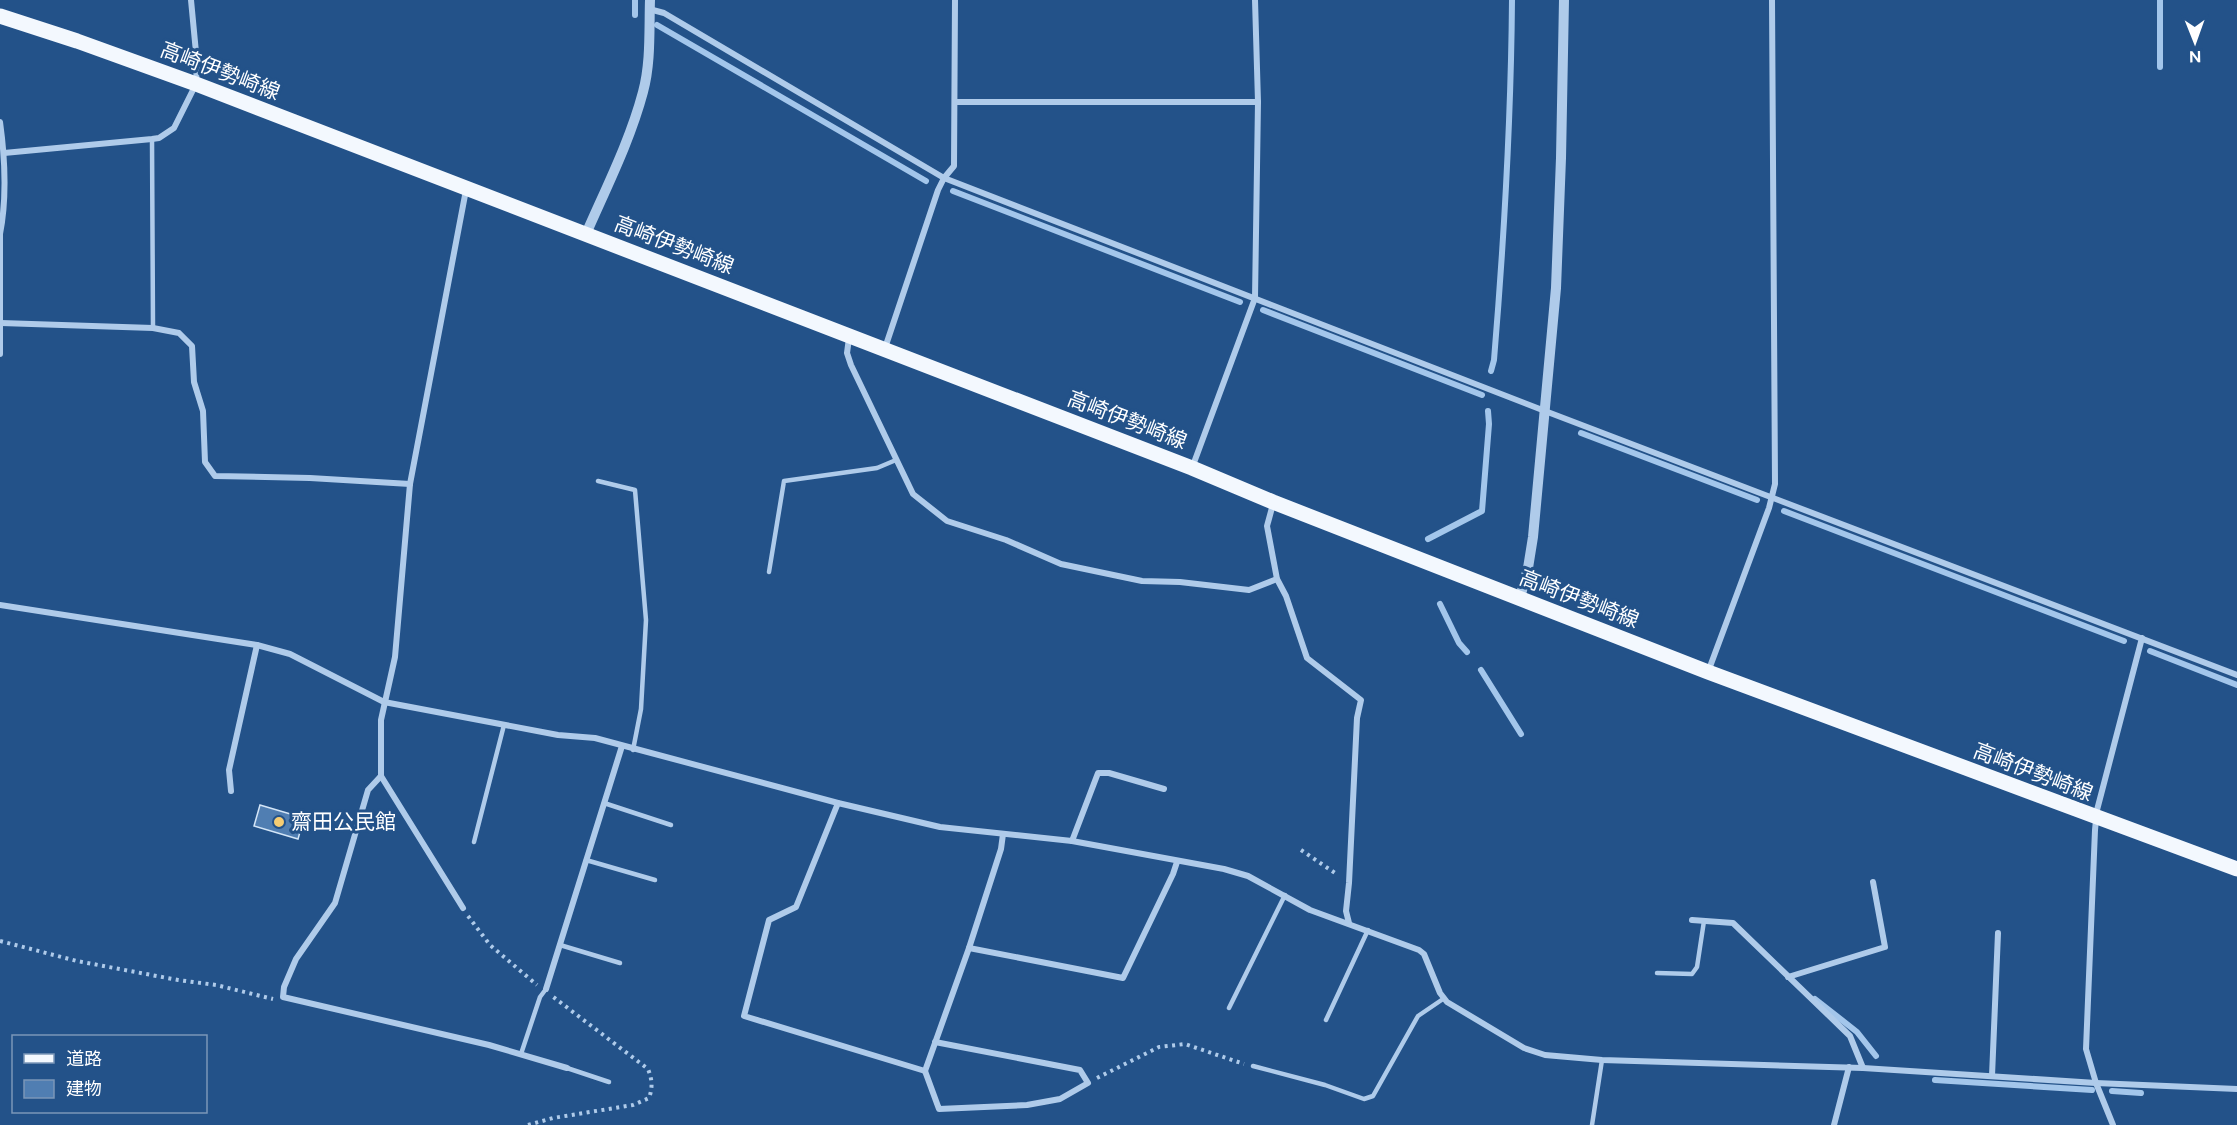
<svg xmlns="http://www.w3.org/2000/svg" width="2237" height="1125" font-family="Figtree,'Noto Sans JP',sans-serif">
  <rect width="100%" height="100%" fill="#235289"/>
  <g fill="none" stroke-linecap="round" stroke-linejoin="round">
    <g stroke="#a3c6eb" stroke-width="6">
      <path d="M635,0V15"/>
      <path d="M2160,0V67"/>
      <path d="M657,25L926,181"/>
      <path d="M953,191L1240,302"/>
      <path d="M1263,310L1482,395"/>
      <path d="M1491,371L1494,360C1504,240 1511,121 1512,0"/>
      <path d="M1581,433L1757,500"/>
      <path d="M1784,511L2124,641"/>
      <path d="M1428,539L1482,511L1489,424L1488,411"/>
      <path d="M1440,604L1459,643L1467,652"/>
      <path d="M2150,651L2237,685"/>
      <path d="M1481,670L1521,734"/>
      <path d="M1815,999L1857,1032L1876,1056"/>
      <path d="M1935,1080L2092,1090"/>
      <path d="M2112,1091L2141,1093"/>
    </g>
  </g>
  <path fill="#507eb2" stroke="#d3e5f7" stroke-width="1.5" d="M260,805L304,818L298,839L254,826Z"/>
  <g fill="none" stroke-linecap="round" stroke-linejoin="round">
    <g stroke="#afcbea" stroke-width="4" stroke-dasharray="3 4.5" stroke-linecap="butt">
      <path d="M1301,850L1338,875"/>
      <path d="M468,916L490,945L537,985"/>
      <path d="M0,941L77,961L178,980L216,985L273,999"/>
      <path d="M1097,1078L1159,1047L1185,1044L1244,1064"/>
      <path d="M528,1125L553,1118L633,1105L649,1098C653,1087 652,1079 648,1069L552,996"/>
    </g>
    <g stroke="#afcbea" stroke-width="4.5">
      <path d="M152,139L153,328"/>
      <path d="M598,481L635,490L646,620L641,709L633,750"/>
      <path d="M769,572L784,481L877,468L896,460"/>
      <path d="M604,803L671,825"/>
      <path d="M474,842L504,725"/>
      <path d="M586,860L655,880"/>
      <path d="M560,945L620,963"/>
      <path d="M1657,973L1692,974L1697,967L1704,921"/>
      <path d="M1229,1008L1285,895"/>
      <path d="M1326,1020L1368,930"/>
      <path d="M521,1054L540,997L546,989"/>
      <path d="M1253,1066L1325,1085L1364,1099L1373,1096L1418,1016L1443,999"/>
      <path d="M567,1068L609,1082"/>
      <path d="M1592,1125L1602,1060"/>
    </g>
    <g stroke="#afcbea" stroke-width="6">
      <path d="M649,9L664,13L944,178L1545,411L2237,675"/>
      <path d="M956,102H1258"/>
      <path d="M0,122C5,158 7,198 0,234V354"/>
      <path d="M4,153L152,139L159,138L174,128L196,84L197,63L191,0"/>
      <path d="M466,190L410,484L395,657L381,720V776L368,790L335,903L296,959L284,987L283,997L489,1045L567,1068"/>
      <path d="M1,323L153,328L179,333L192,346L194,382L203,411L205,462L215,476L310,478L410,484"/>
      <path d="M849,338L847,353L851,365L913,494L947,521L1006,540L1061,564L1142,581L1180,582L1249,590L1277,579"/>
      <path d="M885,348L938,190L944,178L954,166L955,0"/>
      <path d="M1192,468L1255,298L1258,102L1255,0"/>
      <path d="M1273,504L1267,526L1277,579L1286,596L1307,658L1361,700L1357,718L1349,883L1346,911L1349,923"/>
      <path d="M0,605L257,645L290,654L384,702L558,735L595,738L838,803L940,827L1072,841L1224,869L1248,876L1310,910L1419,950L1424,954L1440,993L1447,1002L1524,1048L1545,1055L1602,1060L1863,1068L2096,1083L2237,1089"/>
      <path d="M1708,672L1769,508L1775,484L1772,0"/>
      <path d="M381,776L463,908"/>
      <path d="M231,791L229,770L257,645"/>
      <path d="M838,803L796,907L769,920L744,1016L925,1071L969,948L1001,849L1003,834"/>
      <path d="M1072,841L1098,773H1109L1164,789"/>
      <path d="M1692,920L1733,923L1850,1036L1863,1068"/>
      <path d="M969,948L1123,978L1173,874L1177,862"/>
      <path d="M1788,977L1885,947L1873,882"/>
      <path d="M546,989L622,746"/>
      <path d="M925,1071L939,1109L1027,1105L1060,1099L1088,1083L1080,1070L935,1042"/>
      <path d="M1992,1076L1998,933"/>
      <path d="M1834,1125L1849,1067"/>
      <path d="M2113,1125L2096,1083L2086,1049L2095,830L2097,810L2142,638"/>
    </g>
    <g stroke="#afcbea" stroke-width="10">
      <path d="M586,234C606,188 630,141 643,92C651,63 649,30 650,0"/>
      <path d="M1520,598L1528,568L1533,537L1556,288L1561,158L1564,0"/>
    </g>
    <path stroke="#f3f8fe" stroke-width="15" d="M0,16L77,41L196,84L1192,468L1273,502L1708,672L2237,869"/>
  </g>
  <circle fill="#f5cc72" stroke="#235289" stroke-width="2" cx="279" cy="822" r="6"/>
  <g text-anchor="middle" stroke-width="6" stroke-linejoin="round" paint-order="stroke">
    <g font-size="21" fill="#fff" stroke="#235289">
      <text transform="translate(220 71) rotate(21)" y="7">高崎伊勢崎線</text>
      <text transform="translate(674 245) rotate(21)" y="7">高崎伊勢崎線</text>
      <text transform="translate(1127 420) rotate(21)" y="7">高崎伊勢崎線</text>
      <text transform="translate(1579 599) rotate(21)" y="7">高崎伊勢崎線</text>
      <text transform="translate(2033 772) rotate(21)" y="7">高崎伊勢崎線</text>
    </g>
    <g font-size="21" fill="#fff" stroke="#235289" text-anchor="start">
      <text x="291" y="829">齋田公民館</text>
    </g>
  </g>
  <rect x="12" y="1035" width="195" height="78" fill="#235289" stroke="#7b97b8" stroke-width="1.5"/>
  <rect x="24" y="1054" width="30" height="9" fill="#f3f8fe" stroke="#7b97b8" stroke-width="1.5"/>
  <text x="66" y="1065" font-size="18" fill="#ffffff">道路</text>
  <rect x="24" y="1080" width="30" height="18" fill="#507eb2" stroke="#7b97b8" stroke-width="1.5"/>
  <text x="66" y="1095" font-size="18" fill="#ffffff">建物</text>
  <g transform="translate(2195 42) rotate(179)" stroke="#235289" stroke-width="4.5" paint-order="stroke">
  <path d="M0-4.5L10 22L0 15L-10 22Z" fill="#ffffff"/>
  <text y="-9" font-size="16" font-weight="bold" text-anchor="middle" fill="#ffffff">N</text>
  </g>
</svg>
